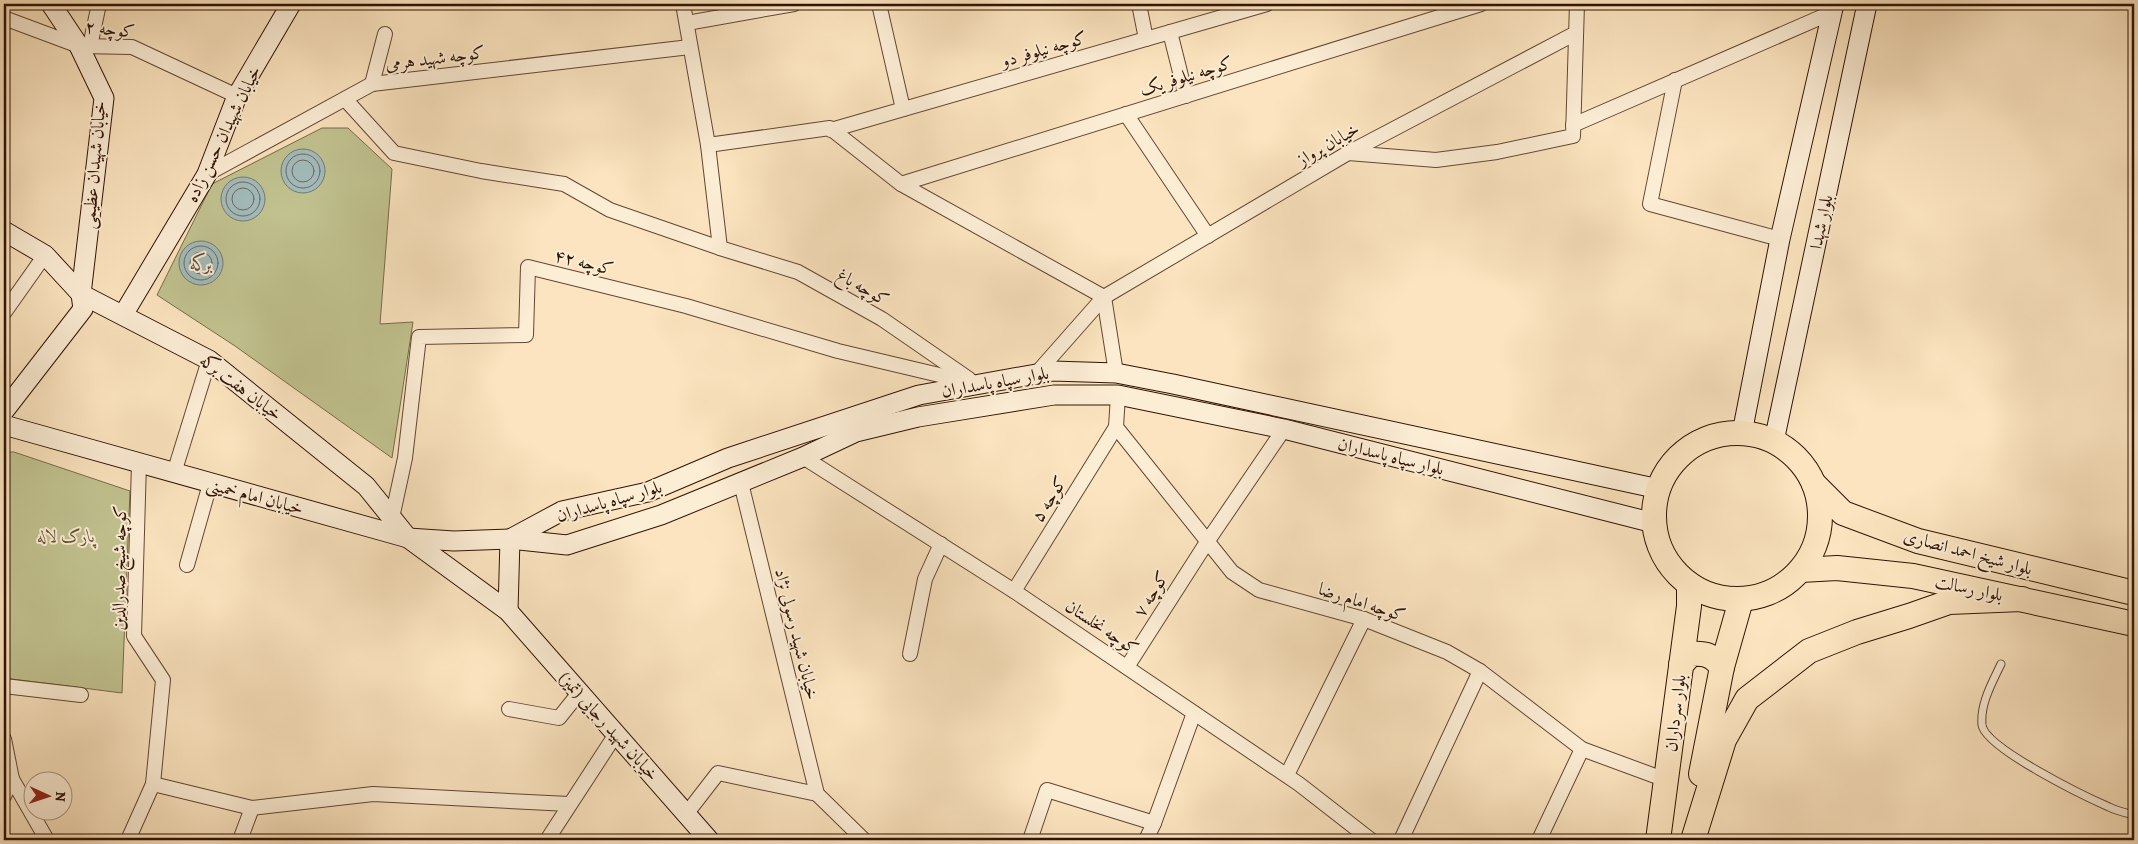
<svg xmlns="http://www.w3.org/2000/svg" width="2138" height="844" font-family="Alegreya,Amiri,serif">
  <rect width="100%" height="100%" fill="#fbe4bf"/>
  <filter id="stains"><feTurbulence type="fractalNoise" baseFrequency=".004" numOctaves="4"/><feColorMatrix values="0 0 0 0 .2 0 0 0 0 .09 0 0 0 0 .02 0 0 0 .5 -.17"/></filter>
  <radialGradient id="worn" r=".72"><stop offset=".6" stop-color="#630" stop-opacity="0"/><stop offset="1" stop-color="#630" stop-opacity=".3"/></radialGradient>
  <g fill="#c1c390" stroke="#786b4a">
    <path d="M322,128H348L392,169L380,324L413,322L392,458L235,346L157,295L212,184Z"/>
    <path d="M4,452H14L130,491L122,693L4,678Z"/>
  </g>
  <g fill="#a3bcbc" stroke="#757872">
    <circle cx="303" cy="171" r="22"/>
    <circle cx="243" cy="199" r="22"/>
    <circle cx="201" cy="263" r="22"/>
  </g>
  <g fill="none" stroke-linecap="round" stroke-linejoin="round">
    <g stroke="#6a6860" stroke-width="1">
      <circle cx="303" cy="171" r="17"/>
      <circle cx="303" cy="171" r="11"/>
      <circle cx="243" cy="199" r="17"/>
      <circle cx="243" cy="199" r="11"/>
      <circle cx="201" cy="263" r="17"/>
      <circle cx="201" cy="263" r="11"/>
    </g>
    <g stroke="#634732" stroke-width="9">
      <path id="lane" d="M2001,664C1992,683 1980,704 1982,725C1985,748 2086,797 2109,807C2117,811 2126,813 2134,815"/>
    </g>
    <g stroke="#634732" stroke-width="16">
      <g id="street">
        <path d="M683,4L708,145L720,248"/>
        <path d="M879,4L903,109"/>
        <path d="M1139,4L1146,39"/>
        <path d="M4,18L79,46L132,47L237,96"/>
        <path d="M687,23L794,4"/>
        <path d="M1170,32L1186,96"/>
        <path d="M90,46L99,4"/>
        <path d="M1675,80L1650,204L1780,239"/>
        <path d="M372,84L385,34"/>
        <path d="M345,99L394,153L481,171L564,184L610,210L720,248L798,272L882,319L969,379"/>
        <path d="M1126,114L1208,236"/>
        <path d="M1573,125L1833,12"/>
        <path d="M831,130L1267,4"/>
        <path d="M708,145L830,128L901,184L1104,297"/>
        <path d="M1348,153L1436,160L1497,152L1573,136L1577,4"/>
        <path d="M207,174L372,84L690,47"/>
        <path d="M901,184L1481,4"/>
        <path d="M1104,297L1116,373"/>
        <path d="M4,313L45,255"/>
        <path d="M1036,374L1104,297L1348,153L1576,33"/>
        <path d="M1118,395L1116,427L1232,572L1259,590L1364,619L1447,652L1480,671L1582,749L1666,780"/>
        <path d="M803,457L1014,591L1299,784L1371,840"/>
        <path d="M174,473L209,360"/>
        <path d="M741,483L817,794L864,840"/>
        <path d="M392,518L405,458L419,337L526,335L528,267L686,306L838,351L973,383"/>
        <path d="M187,565L210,484"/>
        <path d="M1014,591L1116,427"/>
        <path d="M910,654L925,579L941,544"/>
        <path d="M1127,667L1207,542L1284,429"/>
        <path d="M4,686L81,695"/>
        <path d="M509,709L559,718L579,693"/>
        <path d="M4,739L12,779L47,840"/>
        <path d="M1287,775L1364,619"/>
        <path d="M153,784L252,808L373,794L569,804"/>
        <path d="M4,796L12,779"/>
        <path d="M687,813L718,773L817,794"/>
        <path d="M128,840L153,784L163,680L134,636L139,463"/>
        <path d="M240,840L252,808"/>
        <path d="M547,840L616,734"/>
        <path d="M1030,840L1047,790L1154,823L1194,713"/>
        <path d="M1146,840L1154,823"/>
        <path d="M1401,840L1480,671"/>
        <path d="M1539,840L1582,749"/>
      </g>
    </g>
    <g stroke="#301303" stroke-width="21">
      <g id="secondary">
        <path d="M4,231L45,255L81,294L209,360L366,486L408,538L508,611L709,840"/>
        <path d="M123,315L207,174L237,96L291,4"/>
        <path d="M4,411L83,309L81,294L104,98L79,46L51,4"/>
        <path d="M4,425L408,538L454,541L510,539L567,545L661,515L803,457L856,432L918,417L1054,395H1118L1284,429L1654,523"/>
        <path d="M1742,433L1780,239L1834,4"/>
        <path d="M1774,441L1867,4"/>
        <path d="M510,539L562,511L648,492L728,458L919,395L1053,371L1116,373L1173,384L1659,489"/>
        <path d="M508,611L510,539"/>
      </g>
    </g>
    <g stroke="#301303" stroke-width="26">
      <g id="highway">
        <circle cx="1737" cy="516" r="83"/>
        <path d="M1814,484L1843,513L1918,541L2134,593"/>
        <path d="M1801,570L1837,568L1913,576L2134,624"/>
        <path d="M1681,665L1691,654C1706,653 1712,655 1722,667"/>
        <path d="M1701,774L1722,667L1741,600"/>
        <path d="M1658,840L1689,606V584"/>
        <path d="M1693,840L1724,740L1747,699L1809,651L1857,632L1909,616L1949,602L2022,599"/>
      </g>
    </g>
    <use href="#lane" stroke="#fcedd5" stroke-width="7"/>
    <use href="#street" stroke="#fcedd5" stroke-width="14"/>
    <use href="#secondary" stroke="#fcedd5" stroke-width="19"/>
    <use href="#highway" stroke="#fbe4bf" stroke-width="24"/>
  </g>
  <g text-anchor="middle" stroke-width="4" stroke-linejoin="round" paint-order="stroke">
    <g font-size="18" fill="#301303" stroke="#fcedd5">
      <text transform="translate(110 29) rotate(6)" y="6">کوچه ۲</text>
      <text transform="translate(1044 49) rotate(-16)" y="6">کوچه نیلوفر دو</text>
      <text transform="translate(435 58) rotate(-7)" y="6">کوچه شهید هرمی</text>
      <text transform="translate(1186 76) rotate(-17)" y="6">کوچه نیلوفر یک</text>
      <text transform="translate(223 134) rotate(-64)" y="6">خیابان شهیدان حسن زاده</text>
      <text transform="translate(1328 144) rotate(-30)" y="6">خیابان پرواز</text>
      <text transform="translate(94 165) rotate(-85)" y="6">خیابان شهیدان عظیمی</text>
      <text transform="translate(1821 222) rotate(-78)" y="6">بلوار شهدا</text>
      <text transform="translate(584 262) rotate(14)" y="6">کوچه ۴۲</text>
      <text transform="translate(863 287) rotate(30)" y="6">کوچه باغ</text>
      <text transform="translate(995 382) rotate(-10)" y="6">بلوار سپاه پاسداران</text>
      <text transform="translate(241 387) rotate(37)" y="6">خیابان هفت برکه</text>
      <text transform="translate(1391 456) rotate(14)" y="6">بلوار سپاه پاسداران</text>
      <text transform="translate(255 496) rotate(15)" y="6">خیابان امام خمینی</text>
      <text transform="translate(1049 499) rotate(-58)" y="6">کوچه ۵</text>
      <text transform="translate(609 501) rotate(-16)" y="6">بلوار سپاه پاسداران</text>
      <text transform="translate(1968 552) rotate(15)" y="6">بلوار شیخ احمد انصاری</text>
      <text transform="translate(119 568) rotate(-89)" y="6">کوچه شیخ صدرالدین</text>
      <text transform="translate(1969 588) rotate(12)" y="6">بلوار رسالت</text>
      <text transform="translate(1151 594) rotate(-58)" y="6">کوچه ۷</text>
      <text transform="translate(1362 602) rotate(18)" y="6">کوچه امام رضا</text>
      <text transform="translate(1102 627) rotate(34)" y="6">کوچه نخلستان</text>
      <text transform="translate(797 634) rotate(76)" y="6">خیابان شهید رسولی نژاد</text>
      <text transform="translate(1675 713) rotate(-83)" y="6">بلوار سرداران</text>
      <text transform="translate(609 726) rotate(48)" y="6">خیابان شهید رجایی (تمیز)</text>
    </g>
    <g font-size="18" font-style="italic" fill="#635134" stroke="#fcedd5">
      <text x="66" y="542">پارک لاله</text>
    </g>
    <g font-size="19" font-style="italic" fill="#584e44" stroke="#fcedd5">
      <text x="201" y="270">برکه</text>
    </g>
  </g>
  <rect width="2138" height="844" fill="none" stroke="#fbe4bf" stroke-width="20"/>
  <rect x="5" y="5" width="2128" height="834" fill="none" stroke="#301303" stroke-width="2.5"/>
  <rect x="10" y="10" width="2118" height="824" fill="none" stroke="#301303"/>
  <g transform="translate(48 796) rotate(93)"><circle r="24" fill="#fcedd5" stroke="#aa9681"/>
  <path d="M0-4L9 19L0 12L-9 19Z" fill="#8f2418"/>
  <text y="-8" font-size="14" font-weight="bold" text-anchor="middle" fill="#301303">N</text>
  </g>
  <rect width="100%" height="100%" filter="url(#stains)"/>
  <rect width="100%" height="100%" fill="url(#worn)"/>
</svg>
